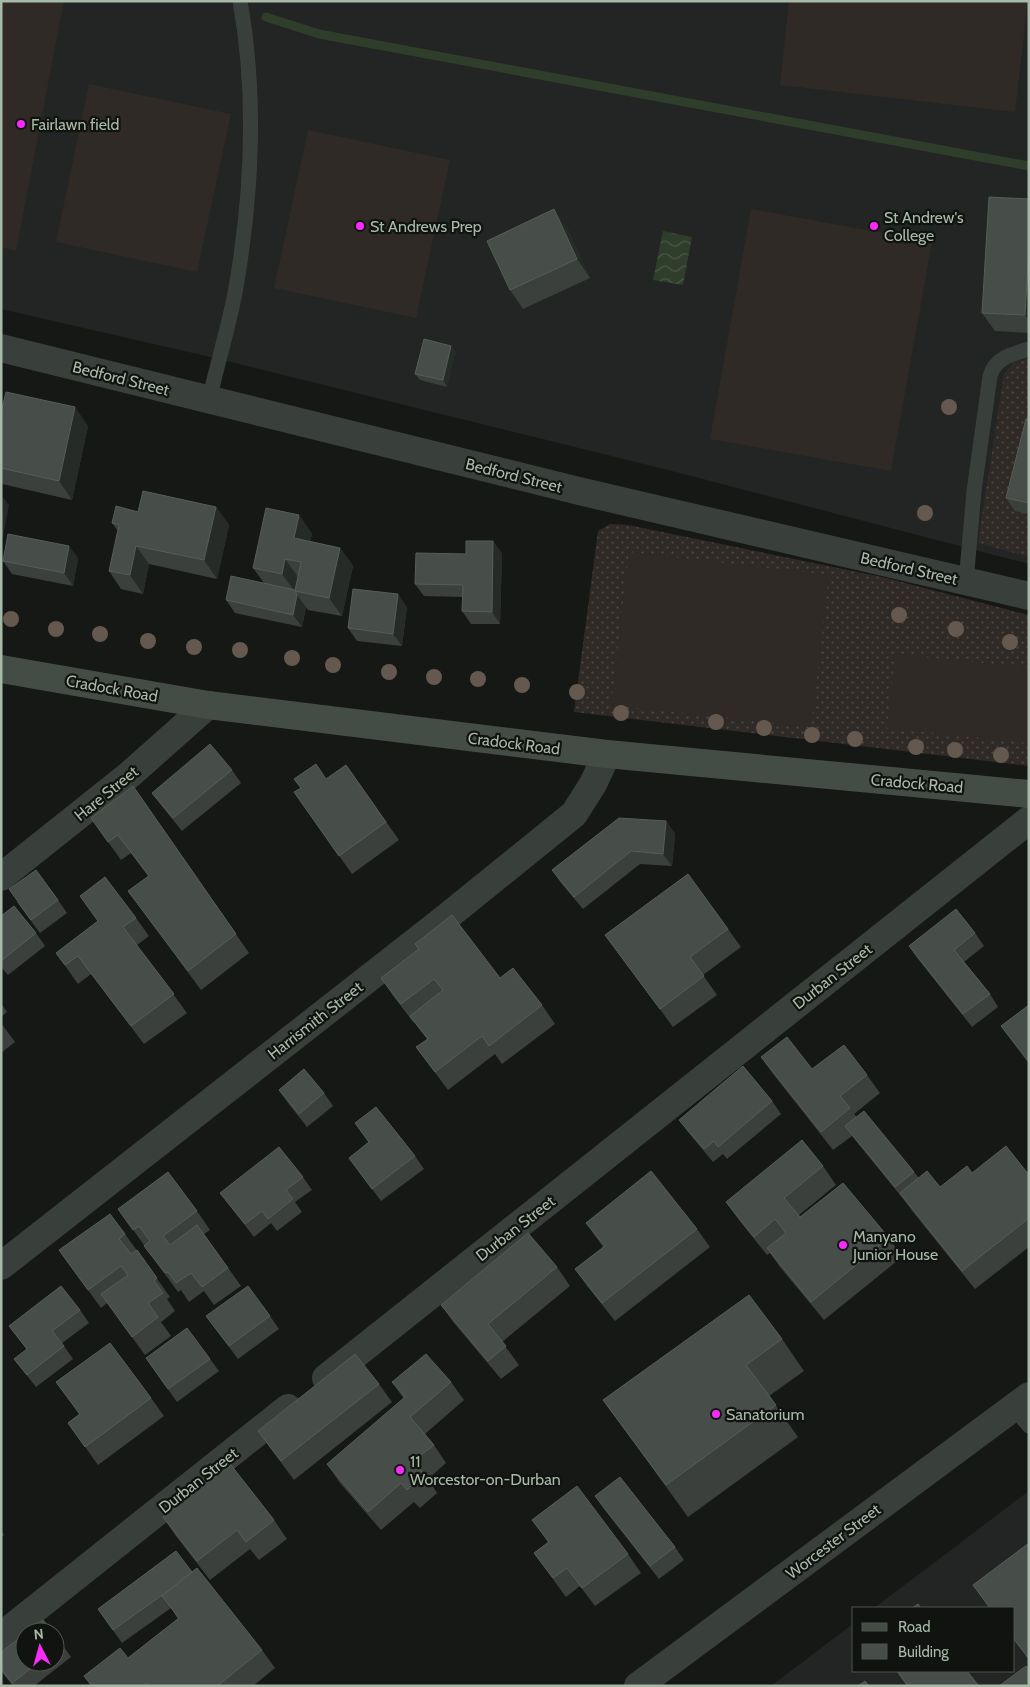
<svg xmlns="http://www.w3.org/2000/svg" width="1030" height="1687" font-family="Cabin,sans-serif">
  <defs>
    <pattern id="grass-dots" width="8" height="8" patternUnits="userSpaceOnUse" patternTransform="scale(1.25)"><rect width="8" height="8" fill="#302a26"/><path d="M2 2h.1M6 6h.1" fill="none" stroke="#4b4743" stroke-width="1.8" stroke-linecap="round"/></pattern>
    <pattern id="water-waves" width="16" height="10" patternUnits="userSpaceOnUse" patternTransform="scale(1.25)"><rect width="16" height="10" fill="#2f3d2b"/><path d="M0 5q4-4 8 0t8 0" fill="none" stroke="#4a5747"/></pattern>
  </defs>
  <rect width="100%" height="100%" fill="#161816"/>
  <g fill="#222523">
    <path d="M1,1H1029V564L668,470L219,359L1,309Z"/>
    <path d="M1029,1491V1686H771L854,1623V1671H1014V1608H874Z"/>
  </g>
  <g fill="url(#grass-dots)">
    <path d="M1026,359H1029V557L978,543L1004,374L1013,363Z"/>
    <path d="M610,524L628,525L882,577L1029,615V766L574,712L598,531Z"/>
  </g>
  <g fill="#302a26">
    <path d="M1,1H64L16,251L1,247Z"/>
    <path d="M789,1H1028L1015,112L780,85Z"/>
    <path d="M89,84L231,114L197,272L56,242Z"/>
    <path d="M308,130L450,160L416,318L274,288Z"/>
    <path d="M751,209L932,242L891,471L710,439Z"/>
    <path d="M629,552L829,575L811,727L611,705Z"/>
    <path d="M895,654L1029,668V743L887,728Z"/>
  </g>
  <path fill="url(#water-waves)" d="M663,231L692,237L683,285L653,280Z"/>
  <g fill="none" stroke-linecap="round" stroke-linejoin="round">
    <path stroke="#2f3d2b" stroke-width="9" d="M266,17L319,34L1029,166"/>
    <g stroke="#393f3a" stroke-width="15">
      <path d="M209,401C217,365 228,329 235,293C252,197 257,97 240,1"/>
      <path d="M966,582L974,491L990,376C995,358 1012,354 1029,349"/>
      <path d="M1013,1407L1029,1426"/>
    </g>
    <g stroke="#393f3a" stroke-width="28">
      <path d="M1,348L579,491L1029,596"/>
      <path d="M1,877L128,776L208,705"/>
      <path d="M1,1266L443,920L574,814L593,784L607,754"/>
      <path d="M326,1378L1029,820"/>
      <path d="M1,1636L288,1408"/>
      <path d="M638,1686L1029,1396"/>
    </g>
    <path stroke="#444d45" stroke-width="28" d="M1,669L208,705L607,754L1029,794"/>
  </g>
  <g fill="#65584f">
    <circle cx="949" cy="407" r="8"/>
    <circle cx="925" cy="513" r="8"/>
    <circle cx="899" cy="615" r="8"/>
    <circle cx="11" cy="619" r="8"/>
    <circle cx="56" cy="629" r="8"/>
    <circle cx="956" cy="629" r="8"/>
    <circle cx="100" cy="634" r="8"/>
    <circle cx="148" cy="641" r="8"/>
    <circle cx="1010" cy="642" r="8"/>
    <circle cx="194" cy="647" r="8"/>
    <circle cx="240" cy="650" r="8"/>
    <circle cx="292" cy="658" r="8"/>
    <circle cx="333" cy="665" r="8"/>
    <circle cx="389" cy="672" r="8"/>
    <circle cx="434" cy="677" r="8"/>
    <circle cx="478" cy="679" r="8"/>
    <circle cx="522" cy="685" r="8"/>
    <circle cx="577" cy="692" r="8"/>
    <circle cx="621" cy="713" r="8"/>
    <circle cx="716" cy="722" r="8"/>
    <circle cx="764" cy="728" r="8"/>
    <circle cx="812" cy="735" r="8"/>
    <circle cx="855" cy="739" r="8"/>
    <circle cx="916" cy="747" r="8"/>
    <circle cx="955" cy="750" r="8"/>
    <circle cx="1001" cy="755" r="8"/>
  </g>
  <g fill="#3b403c">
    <path d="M1029,199V333L995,331L982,313Z"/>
    <path d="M567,228L590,278L523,309L510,290Z"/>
    <path d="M451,346L455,352L447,387L420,380L415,374Z"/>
    <path d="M1,413L88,426L72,500L2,484L1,483Z"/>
    <path d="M1029,419V514L1015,511L1006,498Z"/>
    <path d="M216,507L229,525L217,579L149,564L143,594L121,589L109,571L118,531L112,523L138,512Z"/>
    <path d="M299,515L312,534L310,541L340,548L353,566L342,616L308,610L306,607L302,627L235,613L226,600L264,583L253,568Z"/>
    <path d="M493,541L502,554L500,624H471L462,611L463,597L424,596L415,584L466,554Z"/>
    <path d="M78,558L73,586L12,574L3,561Z"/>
    <path d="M407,607L402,646L357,641L348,628Z"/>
    <path d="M346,765L399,840L352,874L294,792L301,788L294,779H326Z"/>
    <path d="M232,770L241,783L182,831L161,805L152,793Z"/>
    <path d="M133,786L249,953L201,990L128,891L148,876L131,853L121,860L91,818Z"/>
    <path d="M666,821L675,834L672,866L640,864L583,909L561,883L552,870Z"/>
    <path d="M80,896L136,918L149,936L137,945L187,1013L144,1044L91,974L78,984L56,953L98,921Z"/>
    <path d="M58,900L67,913L40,933L17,902Z"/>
    <path d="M1,916L36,933L45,946L8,975L1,967Z"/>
    <path d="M728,929L741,947L703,975L717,995L673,1027L605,935Z"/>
    <path d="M975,933L984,946L964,962L990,994L998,1007L972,1027L918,959L909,946Z"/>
    <path d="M381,978H500L542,1005L555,1024L502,1064L495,1054L448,1090L416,1047L427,1039L414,1022V1023L394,997Z"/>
    <path d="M1,1003L7,1012L1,1017Z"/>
    <path d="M1029,1005V1064L1001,1026Z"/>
    <path d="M1,1023L15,1042L1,1053Z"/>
    <path d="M761,1057L812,1069L867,1075L880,1093L854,1114L857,1117L914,1172L919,1178L940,1187L972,1173L1029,1175V1247L975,1289L913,1212L904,1200L852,1136L833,1150L774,1075Z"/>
    <path d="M279,1090L324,1093L333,1106L307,1127L288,1103Z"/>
    <path d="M772,1101L781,1114L727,1159L723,1154L713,1162L688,1132L679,1120Z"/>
    <path d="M355,1123L415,1156L424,1169L381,1201L349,1158L369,1143Z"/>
    <path d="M823,1166L836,1185L799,1215L800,1217L889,1238L902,1257L824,1320L780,1267L770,1253L767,1255L739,1220L726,1202Z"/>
    <path d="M303,1177L312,1190L295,1202L302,1212L277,1231L271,1223L254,1237L220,1193Z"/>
    <path d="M118,1209L197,1211L210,1230L204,1234L241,1286L214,1305L204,1291L189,1302L181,1290L178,1292Z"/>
    <path d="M586,1223L697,1229L710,1247L615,1321L588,1287L575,1269L603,1247Z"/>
    <path d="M125,1234L170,1297L167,1299L175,1311L161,1322L171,1336L145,1355L107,1303L101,1308L59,1250Z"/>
    <path d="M557,1267L570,1286L502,1342L519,1365L501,1379L454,1323L441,1305Z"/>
    <path d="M80,1310L89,1323L62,1343L73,1359L36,1387L14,1359L27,1349L9,1326Z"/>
    <path d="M206,1316H270L279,1329L238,1359Z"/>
    <path d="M782,1339L804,1371L769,1396L798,1437L688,1517L603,1400Z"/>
    <path d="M146,1358L210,1359L219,1371L177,1402Z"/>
    <path d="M56,1382L151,1398L164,1416L98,1465L68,1423L79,1414Z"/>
    <path d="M392,1382H451L464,1400L425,1434L434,1445L446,1463L428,1479L437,1493L420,1508L414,1502L381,1530L340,1483L327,1464L404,1399Z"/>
    <path d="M379,1384L392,1402L294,1480L271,1449L258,1431Z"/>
    <path d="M595,1496L675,1547L684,1560L659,1579L604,1509Z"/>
    <path d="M163,1517L274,1520L287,1539L259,1560L250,1549L210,1580L176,1536Z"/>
    <path d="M532,1520L628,1554L641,1573L595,1606L580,1586L566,1597L534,1553L548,1542Z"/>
    <path d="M1,1530L4,1535L1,1537Z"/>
    <path d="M1029,1543V1660L1014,1640V1608H990L973,1585Z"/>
    <path d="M192,1572L262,1650L275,1668L253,1686H91L84,1676L128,1658L178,1619L171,1608L122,1643L98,1609Z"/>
    <path d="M55,1635L71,1657L34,1686H13L1,1671V1652L25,1662H55Z"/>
    <path d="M896,1671H967L979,1686H907Z"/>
  </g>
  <g fill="#272b28">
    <path d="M554,209L567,228L590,278L577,259Z"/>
    <path d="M1029,247V321L1025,315Z"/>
    <path d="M451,346L455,352L447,387L443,380Z"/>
    <path d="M75,407L88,426L72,500L59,481Z"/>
    <path d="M1,495L9,505L1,547Z"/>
    <path d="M216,507L229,525L217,579L204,560Z"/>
    <path d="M299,515L312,534L307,556L294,538Z"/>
    <path d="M493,541L502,554L500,624L492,612Z"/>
    <path d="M69,546L78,558L73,586L64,573Z"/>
    <path d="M136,546L149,564L143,594L130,575Z"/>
    <path d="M340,548L353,566L342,616L329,598Z"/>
    <path d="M285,559L298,577L295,592L282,574Z"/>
    <path d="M398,594L407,607L402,646L393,634Z"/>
    <path d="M297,595L306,607L302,627L293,615Z"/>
    <path d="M666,821L675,834L672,866L663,854Z"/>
  </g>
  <g fill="#474d48" stroke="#565e56">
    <path d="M989,197L1029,199V247L1025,315L982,313Z"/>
    <path d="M554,209L577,259L510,290L487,241Z"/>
    <path d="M424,339L451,346L443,380L415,374Z"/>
    <path d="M6,392L75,407L59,481L1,468V413Z"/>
    <path d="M1026,419H1029V503L1006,498Z"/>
    <path d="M143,491L216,507L204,560L136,546L130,575L109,571L119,525L112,523L116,506L138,512Z"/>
    <path d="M266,508L299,515L294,538L340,548L329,598L295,591L301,562L285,559L282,574L253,568Z"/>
    <path d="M8,534L69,546L64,573L3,561Z"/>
    <path d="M466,541H493L492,612L462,611L463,585L415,584L416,553L466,554Z"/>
    <path d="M231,576L295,590L297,595L293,615L226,600Z"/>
    <path d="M353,589L398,594L393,634L348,628Z"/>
    <path d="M210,744L232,770L173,818L152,793Z"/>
    <path d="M316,764L326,779L346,765L386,822L339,856L294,792L301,788L294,779Z"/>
    <path d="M133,786L236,934L188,971L128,891L149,876L118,835L108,842L91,818Z"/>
    <path d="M619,818L666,821L663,854L631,851L574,897L552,870Z"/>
    <path d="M36,870L58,900L31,920L9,889Z"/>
    <path d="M688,874L728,929L690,957L704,976L660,1009L605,935Z"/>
    <path d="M105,877L136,918L123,927L174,994L131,1026L78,956L65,965L56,953L98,921L80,896Z"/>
    <path d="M14,906L36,933L1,961V916Z"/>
    <path d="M956,909L975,933L954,950L990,994L963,1014L909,946Z"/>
    <path d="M452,915L500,978L513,968L542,1005L489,1046L482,1036L435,1072L416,1047L428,1039L410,1016L443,990L434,979L401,1004L381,978L419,949L415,944Z"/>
    <path d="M1029,1005V1062L1001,1026Z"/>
    <path d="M787,1037L812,1069L844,1045L867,1075L840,1096L850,1108L821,1132L761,1057Z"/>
    <path d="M743,1066L772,1101L718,1147L714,1141L704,1149L679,1120Z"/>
    <path d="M304,1069L324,1093L299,1114L279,1090Z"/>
    <path d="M376,1107L415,1156L372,1189L349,1158L369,1142L355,1123Z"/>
    <path d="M864,1111L914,1172L895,1187L845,1126Z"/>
    <path d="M802,1140L823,1166L784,1198L800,1217L843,1183L889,1238L811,1302L767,1248L786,1233L775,1219L754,1237L726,1202Z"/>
    <path d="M1006,1146L1029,1175V1218L962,1271L900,1193L927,1171L940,1187L967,1166L972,1173Z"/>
    <path d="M279,1147L303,1177L286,1190L293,1199L268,1219L262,1211L245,1224L220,1193Z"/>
    <path d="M651,1171L697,1229L602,1303L575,1269L605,1246L586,1223Z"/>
    <path d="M168,1172L197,1211L163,1236L170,1245L197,1225L228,1268L202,1287L191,1273L176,1283L168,1272L165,1273L144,1246L150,1241L139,1226L133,1230L118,1209Z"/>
    <path d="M110,1214L125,1234L119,1239L131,1254L137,1250L157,1278L154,1281L163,1293L148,1303L158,1317L132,1337L101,1294L128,1275L121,1266L88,1290L59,1250Z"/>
    <path d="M528,1233L557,1267L488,1324L506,1346L488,1361L441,1305Z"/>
    <path d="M61,1286L80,1310L52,1331L64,1346L27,1375L14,1359L27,1349L9,1326Z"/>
    <path d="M248,1286L270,1316L229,1346L206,1316Z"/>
    <path d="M749,1295L782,1339L746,1365L776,1405L666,1485L603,1400Z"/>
    <path d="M187,1328L210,1359L168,1389L146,1358Z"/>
    <path d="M110,1343L151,1398L85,1447L68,1423L80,1414L56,1382Z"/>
    <path d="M355,1354L379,1384L281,1461L258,1431Z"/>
    <path d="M426,1354L451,1382L410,1417L434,1445L413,1461L424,1474L407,1490L401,1483L368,1512L327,1464L405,1397L392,1382Z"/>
    <path d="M231,1465L274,1520L246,1542L237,1530L197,1561L163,1517Z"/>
    <path d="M620,1477L675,1547L650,1566L595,1496Z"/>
    <path d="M577,1486L628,1554L582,1588L567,1568L553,1578L534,1553L549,1542L532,1520Z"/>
    <path d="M1029,1543V1659L1014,1639V1608H990L973,1585Z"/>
    <path d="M176,1551L192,1572L172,1588L113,1630L98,1609Z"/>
    <path d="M197,1568L262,1650L217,1686H149L147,1683L143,1686H92L84,1676L120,1648L128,1658L179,1618L162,1596Z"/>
    <path d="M918,1604L921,1608H912Z"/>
    <path d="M43,1620L53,1632H27Z"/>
    <path d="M25,1634V1662H39L12,1683L1,1669V1652Z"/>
    <path d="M55,1635L62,1644L55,1650Z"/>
    <path d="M1026,1666L1029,1669V1686H999Z"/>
    <path d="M897,1671H967L978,1685L976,1686H908Z"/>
    <path d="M865,1681L869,1686H858Z"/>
  </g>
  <g fill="#f92bfb" stroke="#111311" stroke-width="2">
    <circle cx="21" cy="124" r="5"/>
    <circle cx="360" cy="226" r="5"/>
    <circle cx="874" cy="226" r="5"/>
    <circle cx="843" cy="1245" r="5"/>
    <circle cx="716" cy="1414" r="5"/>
    <circle cx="400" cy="1470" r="5"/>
  </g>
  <g text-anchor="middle" stroke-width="4.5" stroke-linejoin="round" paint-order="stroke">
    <g font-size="16" fill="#a7b9a7" stroke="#111311" text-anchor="start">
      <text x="31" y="130">Fairlawn field</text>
      <text x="884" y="223">St Andrew's<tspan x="884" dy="18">College</tspan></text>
      <text x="370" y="232">St Andrews Prep</text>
      <text x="853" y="1242">Manyano<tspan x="853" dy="18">Junior House</tspan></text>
      <text x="726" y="1420">Sanatorium</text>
      <text x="410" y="1467">11<tspan x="410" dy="18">Worcestor-on-Durban</tspan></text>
    </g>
    <g font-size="16" fill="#a7b9a7" stroke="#111311">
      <text transform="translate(121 378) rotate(14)" y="6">Bedford Street</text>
      <text transform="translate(514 475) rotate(14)" y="6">Bedford Street</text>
      <text transform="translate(909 568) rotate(13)" y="6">Bedford Street</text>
      <text transform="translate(112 688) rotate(10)" y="6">Cradock Road</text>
      <text transform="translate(514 743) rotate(7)" y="6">Cradock Road</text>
      <text transform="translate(917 783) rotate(5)" y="6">Cradock Road</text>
      <text transform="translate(106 793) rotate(-39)" y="6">Hare Street</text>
      <text transform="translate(832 976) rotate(-38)" y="6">Durban Street</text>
      <text transform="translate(315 1020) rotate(-38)" y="6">Harrismith Street</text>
      <text transform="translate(515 1228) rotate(-38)" y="6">Durban Street</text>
      <text transform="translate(198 1480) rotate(-38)" y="6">Durban Street</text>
      <text transform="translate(833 1541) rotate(-37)" y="6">Worcester Street</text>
    </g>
  </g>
  <rect width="1030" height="1687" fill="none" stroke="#a7b9a7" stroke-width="5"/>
  <rect x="852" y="1607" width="162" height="65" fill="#111311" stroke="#4d554d"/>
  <rect x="862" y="1623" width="25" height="8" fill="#444d45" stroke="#4d554d"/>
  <text x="898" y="1632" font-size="15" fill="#a7b9a7">Road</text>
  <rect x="862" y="1644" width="25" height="15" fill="#474d48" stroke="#4d554d"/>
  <text x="898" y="1657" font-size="15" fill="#a7b9a7">Building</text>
  <g transform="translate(40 1647) rotate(354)"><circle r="24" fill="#111311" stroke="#4d554d"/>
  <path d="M0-4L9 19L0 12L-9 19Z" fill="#f92bfb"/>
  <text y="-8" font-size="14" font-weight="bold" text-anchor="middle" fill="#a7b9a7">N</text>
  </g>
</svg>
